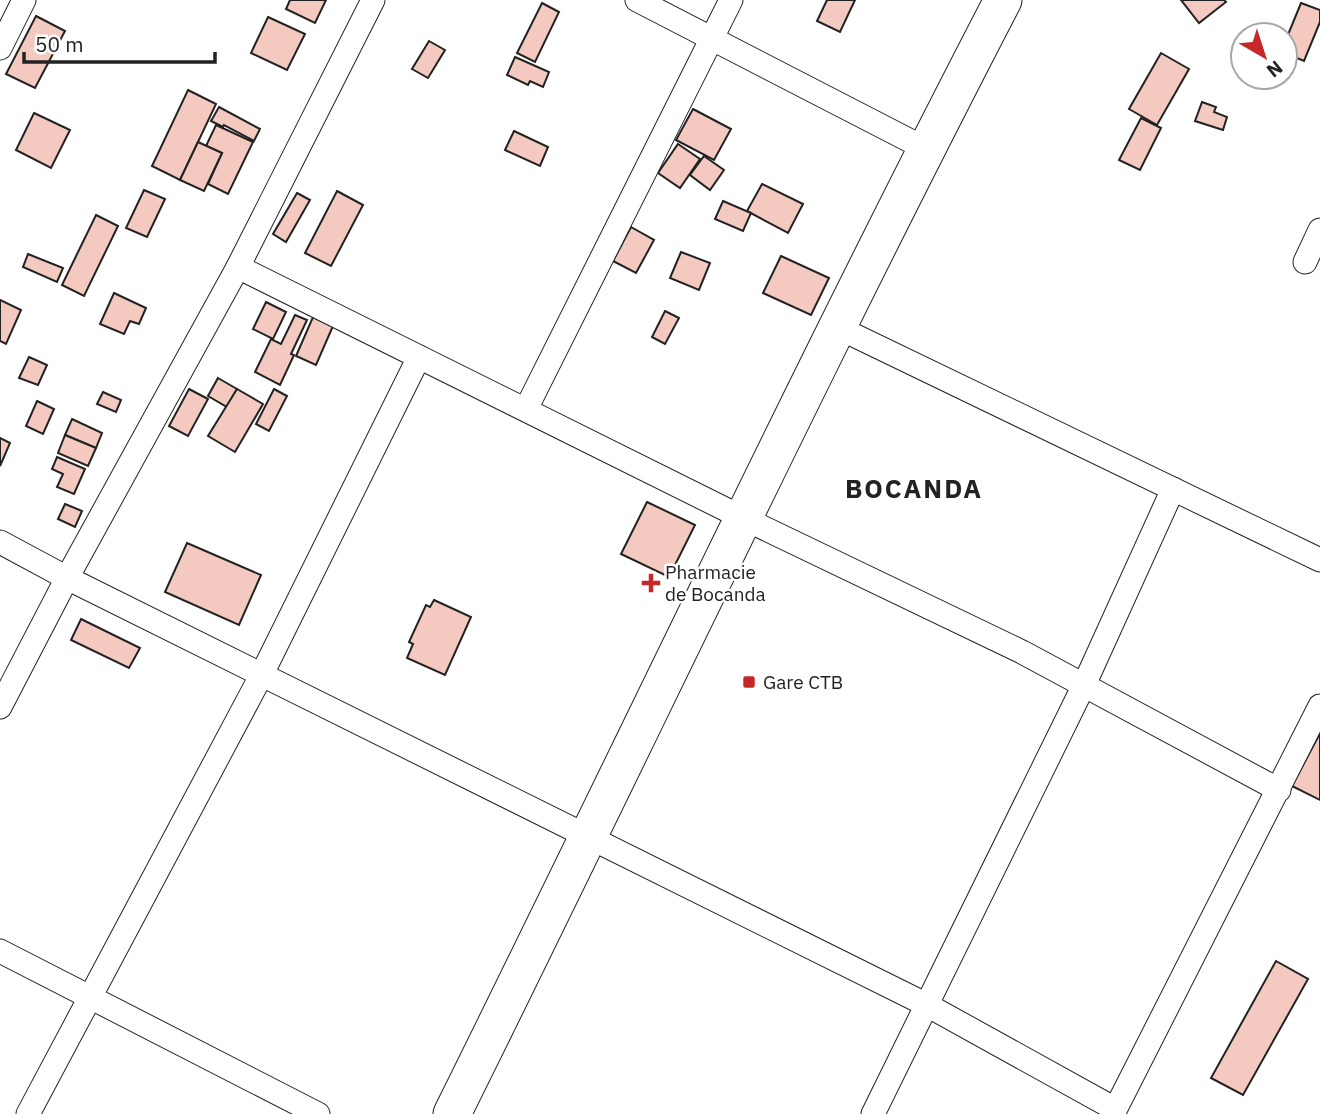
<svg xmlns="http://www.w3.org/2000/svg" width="1320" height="1114" font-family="'IBM Plex Sans',sans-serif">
  <rect width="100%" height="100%" fill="#fff"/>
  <g fill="#f3c9c0" stroke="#222" stroke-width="2">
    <path d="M290,0H326L315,23L286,9Z"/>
    <path d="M827,0H855L840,32L817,21Z"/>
    <path d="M1181,0H1224L1226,2L1199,23Z"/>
    <path d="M542,3L559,12L535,62L517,53Z"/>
    <path d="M1301,3L1320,10V22L1304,61L1285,53V42Z"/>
    <path d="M36,16L65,31L35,88L6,74Z"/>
    <path d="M268,17L305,34L287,70L251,53Z"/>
    <path d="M429,41L445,50L428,78L412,69Z"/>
    <path d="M1161,53L1189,69L1157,125L1129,109Z"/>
    <path d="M515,57L549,72L543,87L530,81L528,85L507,75Z"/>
    <path d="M188,90L216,104L180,180L152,166Z"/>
    <path d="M1202,102L1216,107L1214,112L1227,117L1223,130L1195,121Z"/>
    <path d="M219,107L260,129L254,141L224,125L223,127L211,121Z"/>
    <path d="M693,109L731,129L714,160L676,140Z"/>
    <path d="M34,113L70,130L51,168L16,150Z"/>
    <path d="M1141,118L1161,128L1140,170L1119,160Z"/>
    <path d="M216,125L253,142L228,194L208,184L222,153L206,146Z"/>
    <path d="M514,131L548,147L540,166L505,150Z"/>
    <path d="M198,142L222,153L204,191L180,180Z"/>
    <path d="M678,144L700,159L680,188L658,173Z"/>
    <path d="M704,156L724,170L710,190L690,175Z"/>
    <path d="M762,184L803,204L788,233L747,211Z"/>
    <path d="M144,190L165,199L147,237L126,228Z"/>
    <path d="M337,191L363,205L331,266L305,253Z"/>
    <path d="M297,193L310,200L286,242L273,234Z"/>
    <path d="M723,201L751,213L743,231L715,219Z"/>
    <path d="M96,215L118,226L84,296L62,285Z"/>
    <path d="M631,227L654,240L636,273L613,261Z"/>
    <path d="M681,252L710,263L699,290L670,278Z"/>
    <path d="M28,254L63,268L57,282L23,267Z"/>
    <path d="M781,256L829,278L811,315L763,293Z"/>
    <path d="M114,293L146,308L139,324L130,321L124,334L100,324Z"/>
    <path d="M0,300L21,310L6,344L0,341Z"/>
    <path d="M266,302L286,312L273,339L253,329Z"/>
    <path d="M665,311L679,318L665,344L652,337Z"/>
    <path d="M295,315L307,320L291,354L294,355L280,385L255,372L271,339L281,344Z"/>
    <path d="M313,317L333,326L316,365L296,356Z"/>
    <path d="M29,357L47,365L38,385L19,378Z"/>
    <path d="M218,378L237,389L227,407L208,396Z"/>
    <path d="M189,389L208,399L188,436L169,426Z"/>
    <path d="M237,389L263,404L235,452L208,436Z"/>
    <path d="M274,389L287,396L269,431L256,424Z"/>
    <path d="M103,392L121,400L116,412L97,404Z"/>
    <path d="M37,401L54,409L43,434L26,426Z"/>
    <path d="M72,419L102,433L96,448L65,435Z"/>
    <path d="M65,435L96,448L88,466L58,453Z"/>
    <path d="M0,438L10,443L0,466Z"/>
    <path d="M57,457L85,469L74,494L57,487L63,474L52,469Z"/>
    <path d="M647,502L695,525L669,577L621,554Z"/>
    <path d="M65,504L82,511L75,527L58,519Z"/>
    <path d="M187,543L261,575L239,625L165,592Z"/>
    <path d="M434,600L471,617L445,675L407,658L413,644L409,642L426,605L430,607Z"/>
    <path d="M81,619L140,648L129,668L71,640Z"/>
    <path d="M1320,733V800L1292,786Z"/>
    <path d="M1276,961L1308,979L1243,1095L1211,1078Z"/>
  </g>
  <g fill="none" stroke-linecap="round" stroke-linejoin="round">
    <g stroke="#222" stroke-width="25">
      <g id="street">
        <path d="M637,0L926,149"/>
        <path d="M0,48L24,0"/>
        <path d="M1305,262L1320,230"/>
        <path d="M238,267L743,518L1022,652L1279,790"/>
        <path d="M837,327L1320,560"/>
        <path d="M526,409L731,0"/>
        <path d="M0,542L67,578L927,1005L1115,1109"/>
        <path d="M0,707L67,578L238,267L373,0"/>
        <path d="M0,951L318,1114"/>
        <path d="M28,1114L262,674L419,357"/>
        <path d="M873,1114L1084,685L1173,489"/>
        <path d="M1113,1114L1320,706"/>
      </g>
    </g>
    <g stroke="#222" stroke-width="39">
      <path id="primary" d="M452,1114C636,743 812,368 1003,0"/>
    </g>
    <use href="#street" stroke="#fff" stroke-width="23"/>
    <use href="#primary" stroke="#fff" stroke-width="37"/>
  </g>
  <g fill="#c62828" stroke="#fff" stroke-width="2.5">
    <path d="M647.5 572.5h7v7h7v7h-7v7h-7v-7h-7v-7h7z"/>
    <rect x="742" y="675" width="14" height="14" rx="3.5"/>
  </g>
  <g text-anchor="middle" stroke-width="5" stroke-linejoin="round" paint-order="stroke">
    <g font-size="19" fill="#222" stroke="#fff" text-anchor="start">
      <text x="665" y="579">Pharmacie<tspan x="665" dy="22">de Bocanda</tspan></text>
      <text x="763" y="689">Gare CTB</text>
    </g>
    <g font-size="26" font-weight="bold" letter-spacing="2" fill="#222" stroke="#fff">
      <text x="914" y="498">BOCANDA</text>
    </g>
  </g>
  <g transform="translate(1264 56) rotate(141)"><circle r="33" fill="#ffffff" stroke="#a7a7a7" stroke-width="2"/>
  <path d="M0-5L12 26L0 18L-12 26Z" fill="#c62828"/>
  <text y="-10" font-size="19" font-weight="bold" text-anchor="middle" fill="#222222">N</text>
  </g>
  <path d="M24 52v10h191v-10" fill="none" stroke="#222222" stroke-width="3.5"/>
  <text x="35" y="52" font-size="21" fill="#222222" stroke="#ffffff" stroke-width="5" paint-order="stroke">50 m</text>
</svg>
